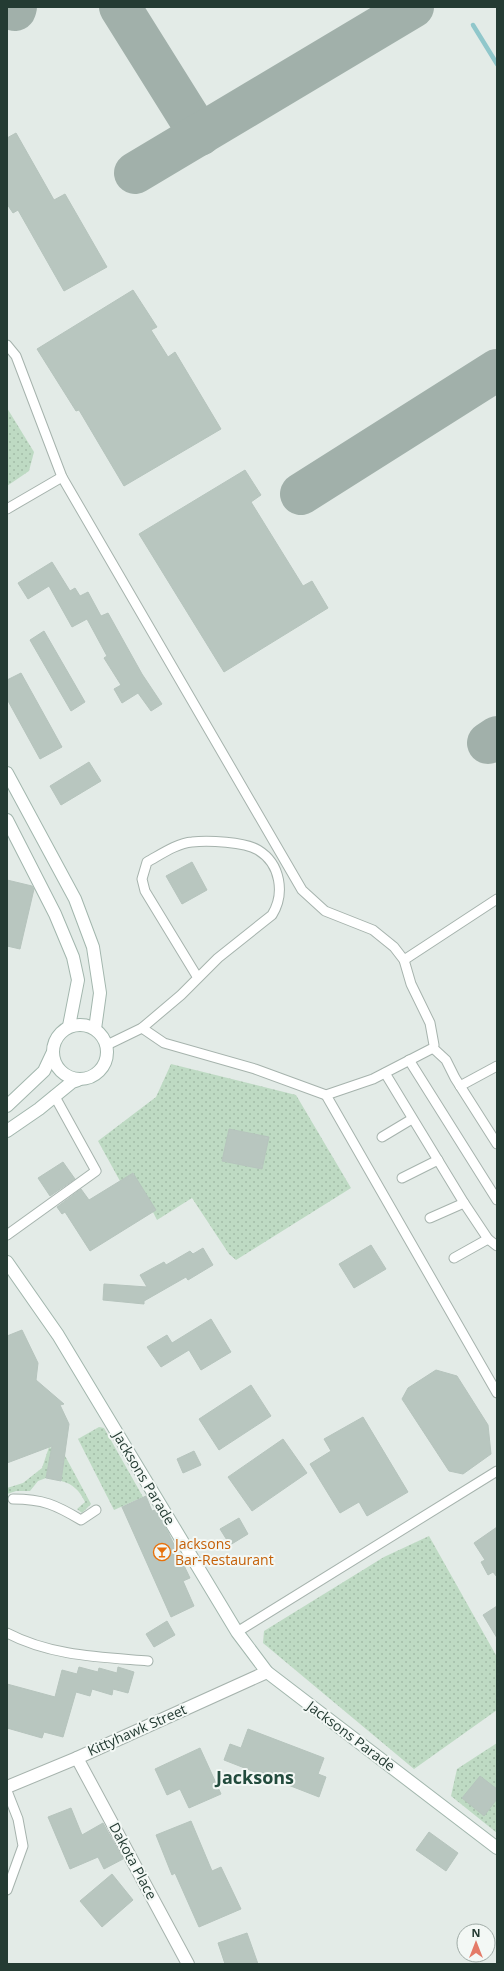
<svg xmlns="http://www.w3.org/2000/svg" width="504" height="1971" font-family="'Open Sans',sans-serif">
  <defs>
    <pattern id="grass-dots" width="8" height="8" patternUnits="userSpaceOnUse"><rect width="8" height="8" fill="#bedac3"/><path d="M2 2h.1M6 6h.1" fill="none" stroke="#a3bca8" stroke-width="1.8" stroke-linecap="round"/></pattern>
  </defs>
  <rect width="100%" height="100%" fill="#e3ebe7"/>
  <g fill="url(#grass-dots)">
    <path d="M7,408L34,452L29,471L7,486Z"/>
    <path d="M171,1064L296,1095L351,1188L236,1260L229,1254L192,1198L157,1220L133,1173L120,1181L98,1141L156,1097Z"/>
    <path d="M99,1427L104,1428L143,1497L114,1510L78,1439Z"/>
    <path d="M49,1447L52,1448L46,1478L38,1481L30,1491H16L7,1494V1488L23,1483L42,1468Z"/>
    <path d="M64,1454L91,1504L82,1513L77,1509L85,1502C79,1490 73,1484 61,1481Z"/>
    <path d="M429,1536L497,1657V1710L414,1769L263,1643L264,1631L384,1557Z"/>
    <path d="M497,1743V1833L451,1796L457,1769Z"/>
  </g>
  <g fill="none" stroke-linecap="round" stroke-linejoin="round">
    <path stroke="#90c7cb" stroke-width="4.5" d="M473,25L497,64"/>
    <g stroke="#a1b0aa" stroke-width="42">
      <path d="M120,7L200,135"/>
      <path d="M15,10L16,7"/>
      <path d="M135,173L413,7"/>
      <path d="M301,494L497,370"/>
      <path d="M488,743L497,737"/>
    </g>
  </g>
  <g fill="#b8c6bf" stroke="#b6c4bd">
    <path d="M16,133L54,200L65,194L107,267L64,291L18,210L13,213L7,204V138Z"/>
    <path d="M133,290L157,327L151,330L168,357L175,352L221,429L124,486L79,410L76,411L37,349Z"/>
    <path d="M245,470L261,495L251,502L303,586L312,581L328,608L224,672L139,534Z"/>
    <path d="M52,562L70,591L75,588L80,596L88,592L101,616L108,613L142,674L162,704L151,711L138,693L122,703L114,689L121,685L104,658L107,656L87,619L72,627L49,586L28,599L18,583Z"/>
    <path d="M44,631L85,702L71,711L30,640Z"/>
    <path d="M21,673L62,747L40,759L7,699V680Z"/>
    <path d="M89,762L101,781L61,805L50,786Z"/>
    <path d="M192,862L207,890L182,904L166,876Z"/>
    <path d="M7,880L32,886L34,889L20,949L7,946Z"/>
    <path d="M229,1129L269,1137L262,1169L222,1161Z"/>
    <path d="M63,1162L75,1179L50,1196L38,1178Z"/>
    <path d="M133,1173L156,1210L90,1251L65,1212L62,1214L57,1207L81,1189L89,1200Z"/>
    <path d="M371,1245L386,1269L354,1288L339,1264Z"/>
    <path d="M203,1248L213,1265L188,1280L186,1277L144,1301V1304L103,1300L104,1284L147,1287L140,1275L164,1262L166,1265L190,1251L193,1254Z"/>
    <path d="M211,1319L231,1352L201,1370L189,1350L161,1367L147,1347L167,1335L172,1343Z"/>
    <path d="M22,1330L38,1363L36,1380L64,1404L60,1405L69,1424L61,1481L46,1478L52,1446L7,1463V1336Z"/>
    <path d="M436,1370L457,1376L488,1425L491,1454L463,1474L449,1471L402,1399L408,1388Z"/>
    <path d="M251,1385L271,1416L219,1450L199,1419Z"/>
    <path d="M363,1417L408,1492L367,1516L359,1502L340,1513L310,1464L331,1451L324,1439Z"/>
    <path d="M283,1439L307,1473L252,1511L228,1477Z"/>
    <path d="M194,1451L201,1465L183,1473L177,1459Z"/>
    <path d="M146,1496L152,1511L155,1510L168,1532L190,1578L183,1581L194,1606L171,1617L122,1507Z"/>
    <path d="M239,1518L248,1534L230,1545L220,1529Z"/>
    <path d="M497,1527V1577L493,1572L488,1575L481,1562L485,1560L474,1543Z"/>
    <path d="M497,1606V1638L483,1615Z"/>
    <path d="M167,1621L175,1635L154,1647L146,1634Z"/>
    <path d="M79,1667L98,1672L99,1668L117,1673L118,1667L134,1672L128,1693L113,1689L112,1695L92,1689L90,1696L76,1692L63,1737L44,1732L42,1738L7,1728V1684L55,1697L62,1670L77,1674Z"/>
    <path d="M248,1729L324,1758L318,1774L326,1777L319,1797L224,1760L230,1744L241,1748Z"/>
    <path d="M200,1748L221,1794L189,1808L180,1789L167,1795L155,1769Z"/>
    <path d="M480,1776L497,1789V1799L484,1816L462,1798Z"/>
    <path d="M71,1808L82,1835L103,1823L123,1859L104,1869L98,1857L70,1869L48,1817Z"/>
    <path d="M191,1821L212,1871L221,1867L241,1909L199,1927L175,1873L172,1875L156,1835Z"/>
    <path d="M429,1832L458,1853L446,1871L416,1850Z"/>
    <path d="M112,1874L133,1900L102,1927L80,1901Z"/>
    <path d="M247,1933L258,1964H225L218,1943Z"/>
  </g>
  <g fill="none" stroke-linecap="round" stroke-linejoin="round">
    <g stroke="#a6b3ad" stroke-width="11">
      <g id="lane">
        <path d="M7,345L16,356L62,477L302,890L325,911L373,930L394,947L404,960L411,984L430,1023L434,1045L433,1048L373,1079L326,1095L255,1069L164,1043L142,1028"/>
        <path d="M7,509L62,477"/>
        <path d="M404,960L497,899"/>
        <path d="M107,1045L142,1028L181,995L218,958L272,915C285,894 281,864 258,850C245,842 208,840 192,842C177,843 160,855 147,862L142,879L145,891L198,978"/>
        <path d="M433,1048L446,1060L455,1078L497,1144"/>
        <path d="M409,1060L497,1200"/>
        <path d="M385,1073L464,1203L488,1239L497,1246"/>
        <path d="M460,1086L497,1066"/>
        <path d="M326,1095L497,1393"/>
        <path d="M382,1137L412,1119"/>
        <path d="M402,1178L438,1160"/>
        <path d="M430,1218L464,1203"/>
        <path d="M7,1235L96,1171L54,1095"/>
        <path d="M454,1258L488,1239"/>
        <path d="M13,1499C43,1499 56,1505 81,1520L96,1510"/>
        <path d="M237,1632L497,1471"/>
        <path d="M7,1633C51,1656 100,1657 148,1661"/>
        <path d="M7,1791L18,1819L23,1846L7,1890"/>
      </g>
    </g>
    <g stroke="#a6b3ad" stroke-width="14">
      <g id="street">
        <path d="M77,1758L188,1964"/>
        <path d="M7,1787L77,1758L267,1672"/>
      </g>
    </g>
    <g stroke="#a2b6ad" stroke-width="14">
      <g id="secondary">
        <path d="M7,773L75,899L93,947L100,993L95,1029"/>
        <path d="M7,820L55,914L73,957L78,980L69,1026"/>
        <circle cx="80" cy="1052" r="27"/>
        <path d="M7,1106L44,1071L52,1054"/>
        <path d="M7,1131L39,1109L72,1082L78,1080"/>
        <path d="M7,1262L58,1335L237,1632L267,1672L497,1848"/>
      </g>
    </g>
    <use href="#lane" stroke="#fff" stroke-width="9"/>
    <use href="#street" stroke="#fff" stroke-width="12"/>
    <use href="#secondary" stroke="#fff" stroke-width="12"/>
  </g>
  <defs>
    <g id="bar-ring" transform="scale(0.9)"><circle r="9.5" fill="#f3f8f5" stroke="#e8710a" stroke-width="1.5"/><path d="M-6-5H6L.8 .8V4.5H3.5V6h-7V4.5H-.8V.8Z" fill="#e8710a"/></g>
  </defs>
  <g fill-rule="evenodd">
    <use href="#bar-ring" x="162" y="1552"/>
  </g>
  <g text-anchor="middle" stroke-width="4" stroke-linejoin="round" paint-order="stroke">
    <g font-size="14" fill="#243b33" stroke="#f3f8f5">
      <text transform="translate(144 1478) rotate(59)" y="5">Jacksons Parade</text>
      <text transform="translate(137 1730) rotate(-24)" y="5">Kittyhawk Street</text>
      <text transform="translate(351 1736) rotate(37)" y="5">Jacksons Parade</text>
      <text transform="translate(133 1861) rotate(62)" y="5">Dakota Place</text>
    </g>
    <g font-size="14" fill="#c56008" stroke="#f3f8f5" text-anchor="start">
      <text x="175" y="1549">Jacksons<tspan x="175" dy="16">Bar-Restaurant</tspan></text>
    </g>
    <g font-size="18" font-weight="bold" fill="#224b3d" stroke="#f3f8f5">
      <text x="255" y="1784">Jacksons</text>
    </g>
  </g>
  <rect width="504" height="1971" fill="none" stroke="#243b33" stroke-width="16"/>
  <g transform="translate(476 1943)"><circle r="19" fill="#f3f8f5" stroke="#a0aca7"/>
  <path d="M0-3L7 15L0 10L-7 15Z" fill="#e47b68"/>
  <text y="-6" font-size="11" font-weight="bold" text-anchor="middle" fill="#243b33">N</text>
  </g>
</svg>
